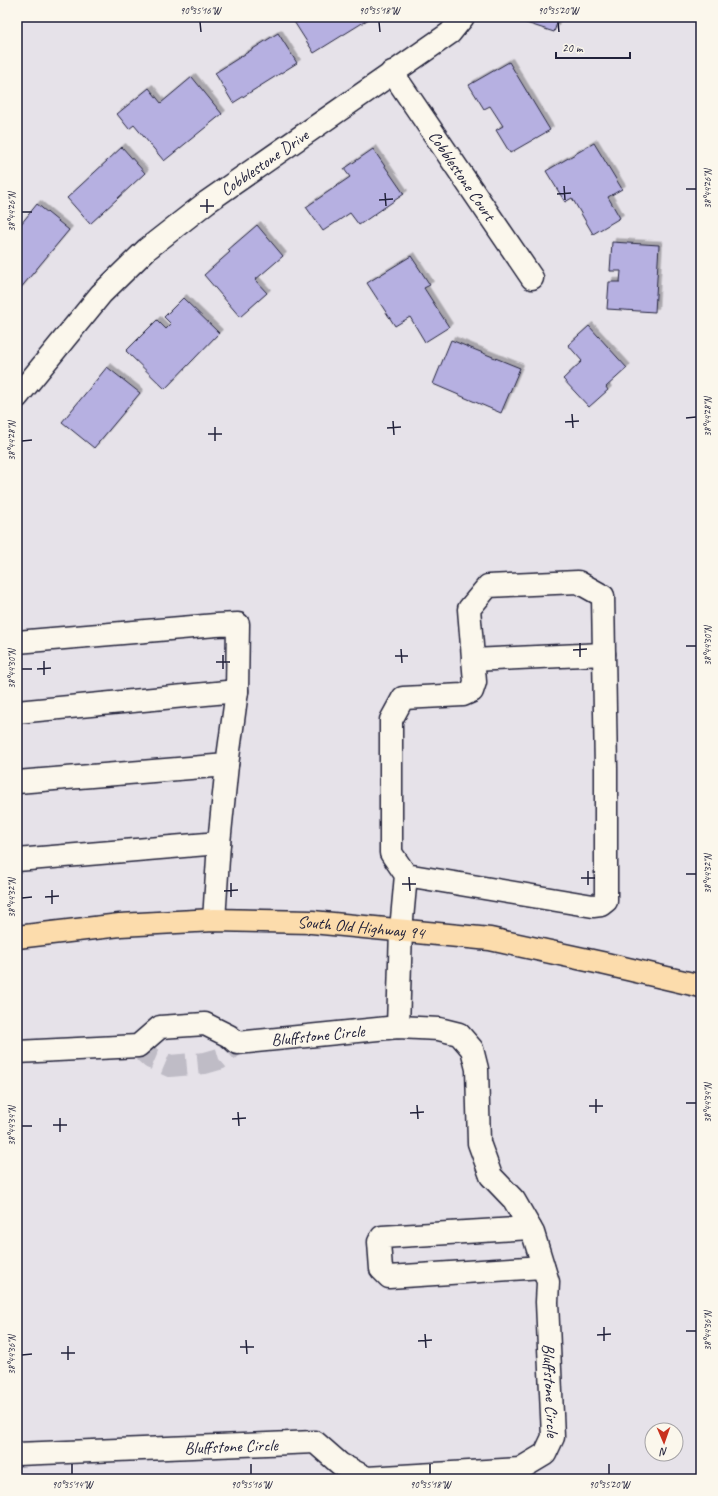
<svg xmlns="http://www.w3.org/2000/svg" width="718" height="1496" font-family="Caveat,sans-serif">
  <defs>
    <filter id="shadow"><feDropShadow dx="3.5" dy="-3.5" stdDeviation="0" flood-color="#0004"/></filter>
  </defs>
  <rect width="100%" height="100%" fill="#e6e2e9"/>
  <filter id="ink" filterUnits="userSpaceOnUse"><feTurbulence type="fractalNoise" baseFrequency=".025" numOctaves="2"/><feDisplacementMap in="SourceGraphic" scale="8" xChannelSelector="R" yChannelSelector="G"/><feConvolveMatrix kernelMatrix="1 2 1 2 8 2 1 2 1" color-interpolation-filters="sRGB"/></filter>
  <g filter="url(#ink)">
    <g fill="#b6b0e1" stroke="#22223b" filter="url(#shadow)">
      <path d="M291,17H372L314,53Z"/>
      <path d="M518,17H559L554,32L517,20Z"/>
      <path d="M278,33L297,63L233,103L215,73Z"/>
      <path d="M509,62L550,130L510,153L496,130L503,126L490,106L484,109L469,85Z"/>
      <path d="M192,77L222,114L164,161L134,125L129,129L117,114L149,88L161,103Z"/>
      <path d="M594,143L622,189L608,197L620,218L593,234L572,198L565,202L546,171Z"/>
      <path d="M122,147L145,173L90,224L67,198Z"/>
      <path d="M373,149L404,194L359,225L350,213L323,231L306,207L350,177L344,169Z"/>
      <path d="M37,204L69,230L19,290L17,288V229Z"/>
      <path d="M257,225L283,256L255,280L267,293L240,317L204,275L230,252L228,250Z"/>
      <path d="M612,242L659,245L655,312L607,309L609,282H620L621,271H610Z"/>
      <path d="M411,256L430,285L424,288L449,327L425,342L410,317L395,326L367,283Z"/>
      <path d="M183,298L219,333L165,389L126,351L157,320L166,329L171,324L164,317Z"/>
      <path d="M589,326L627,368L606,387L608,390L589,407L563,379L582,361L568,345Z"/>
      <path d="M451,340L520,368L501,413L433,384Z"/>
      <path d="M107,367L140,393L94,448L62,422Z"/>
    </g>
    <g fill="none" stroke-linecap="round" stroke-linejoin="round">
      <path stroke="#bfbcc6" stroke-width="22" stroke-dasharray="22 11" stroke-linecap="butt" d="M138,1046L151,1058L170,1066L205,1063L219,1059L237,1043"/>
      <g stroke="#22223b" stroke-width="25">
        <g id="minor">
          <path id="s1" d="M392,72L532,278"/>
          <path id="s2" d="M17,397L101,294L147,249L207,202L450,33L463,17"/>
          <path d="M17,642L216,625L238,624L237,691L227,765L219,843L214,920"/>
          <path d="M473,660L604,654"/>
          <path d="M17,712L237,691"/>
          <path d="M17,782L227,765"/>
          <path d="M17,860L219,843"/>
          <path d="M398,1027L401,930L406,875L391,853V720L403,698L463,695L472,691L475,682L469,609L488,586L578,582L603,596L606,769V901L601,905L593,906L406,875"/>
          <path id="s3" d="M17,1052L138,1046L160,1027L205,1024L229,1036L237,1043L398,1027L439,1029L459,1034L472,1049L477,1069L479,1143L491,1176L514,1200L533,1233L548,1282L547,1302L553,1437L545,1454L520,1469L367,1478L340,1464L315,1442L17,1454"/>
          <path d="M530,1228L382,1237L379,1242L381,1269L389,1277L543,1267"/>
        </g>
      </g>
      <g stroke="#22223b" stroke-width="25">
        <g id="major">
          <path id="s4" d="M17,937L120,925L214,920L312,922L490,939L606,964L701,986"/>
        </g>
      </g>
      <use href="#minor" stroke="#fbf7ec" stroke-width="22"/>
      <use href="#major" stroke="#fcdcac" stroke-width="22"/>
    </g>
  </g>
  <path fill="none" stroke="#22223b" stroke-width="1.5" d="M200,22L201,32M379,22L380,32M558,22L559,32M564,186L565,200M686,189H696M385,193L386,206M557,194L571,193M207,199V213M379,200L393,199M200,206H214M22,212H32M572,414L573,428M686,418L696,417M393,421L394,435M565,422L579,421M215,427V441M387,428L401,427M208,434H222M22,441L32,440M580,643V657M686,646H696M401,649L402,663M573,650L587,649M223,655V669M395,656H408M44,661V675M216,662H230M22,669H32M37,669L51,668M588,871V885M686,874H696M409,877L410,891M581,878H595M231,883V897M402,884H416M52,890V904M224,891L238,890M45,897L59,896M22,898L32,897M596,1099V1113M686,1103H696M417,1105L418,1119M589,1106H603M238,1112L239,1126M410,1113L424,1112M60,1118V1132M232,1119L246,1118M53,1125H67M22,1126H32M604,1327V1341M686,1331H696M425,1334L426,1348M597,1335L611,1334M246,1340L247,1354M418,1341L432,1340M68,1346V1360M240,1347H254M61,1353H75M22,1355L32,1354M72,1464V1474M251,1464V1474M430,1464V1474M609,1464V1474"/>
  <g text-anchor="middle" stroke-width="3.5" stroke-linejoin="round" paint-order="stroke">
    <g font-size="17" fill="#22223b" stroke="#fbf7ec">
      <text dy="6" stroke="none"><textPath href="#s2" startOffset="343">Cobblestone Drive</textPath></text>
      <text dy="6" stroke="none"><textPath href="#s1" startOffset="125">Cobblestone Court</textPath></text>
      <text dy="6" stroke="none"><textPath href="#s4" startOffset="345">South Old Highway 94</textPath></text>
      <text dy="6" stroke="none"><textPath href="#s3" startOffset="314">Bluffstone Circle</textPath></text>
      <text dy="6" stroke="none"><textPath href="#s3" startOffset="837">Bluffstone Circle</textPath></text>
      <text transform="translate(231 1446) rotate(-2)" y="6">Bluffstone Circle</text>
    </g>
  </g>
  <rect width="718" height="1496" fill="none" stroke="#fbf7ec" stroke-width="44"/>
  <g transform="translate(664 1442) rotate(178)"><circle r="19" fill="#fbf7ec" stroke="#a4a2a5"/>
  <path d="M0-3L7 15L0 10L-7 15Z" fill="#c8321e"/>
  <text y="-6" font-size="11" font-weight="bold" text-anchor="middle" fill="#22223b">N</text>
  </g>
  <path d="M556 52v6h74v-6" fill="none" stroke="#22223b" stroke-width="2"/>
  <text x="562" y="52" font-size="12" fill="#22223b" stroke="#fbf7ec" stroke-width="3" paint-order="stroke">20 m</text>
  <rect x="22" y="22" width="674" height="1452" fill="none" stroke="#22223b" stroke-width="1.5"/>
  <g font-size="10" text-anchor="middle" fill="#22223b">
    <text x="200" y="14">90°35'16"W</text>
    <text x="379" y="14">90°35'18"W</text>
    <text x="558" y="14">90°35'20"W</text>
    <text transform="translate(707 189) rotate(-90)" y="4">38°44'26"N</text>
    <text transform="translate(11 212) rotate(-90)" y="4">38°44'26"N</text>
    <text transform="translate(707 417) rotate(-90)" y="4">38°44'28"N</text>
    <text transform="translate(11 441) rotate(-90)" y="4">38°44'28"N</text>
    <text transform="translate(707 646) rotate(-90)" y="4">38°44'30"N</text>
    <text transform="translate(11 669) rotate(-90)" y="4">38°44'30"N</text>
    <text transform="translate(707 874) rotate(-90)" y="4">38°44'32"N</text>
    <text transform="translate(11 898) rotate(-90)" y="4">38°44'32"N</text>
    <text transform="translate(707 1103) rotate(-90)" y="4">38°44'34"N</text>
    <text transform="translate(11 1126) rotate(-90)" y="4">38°44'34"N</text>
    <text transform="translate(707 1331) rotate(-90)" y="4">38°44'36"N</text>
    <text transform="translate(11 1355) rotate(-90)" y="4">38°44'36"N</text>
    <text x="72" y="1488">90°35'14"W</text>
    <text x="251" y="1488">90°35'16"W</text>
    <text x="430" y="1488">90°35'18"W</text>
    <text x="609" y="1488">90°35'20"W</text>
  </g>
</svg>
